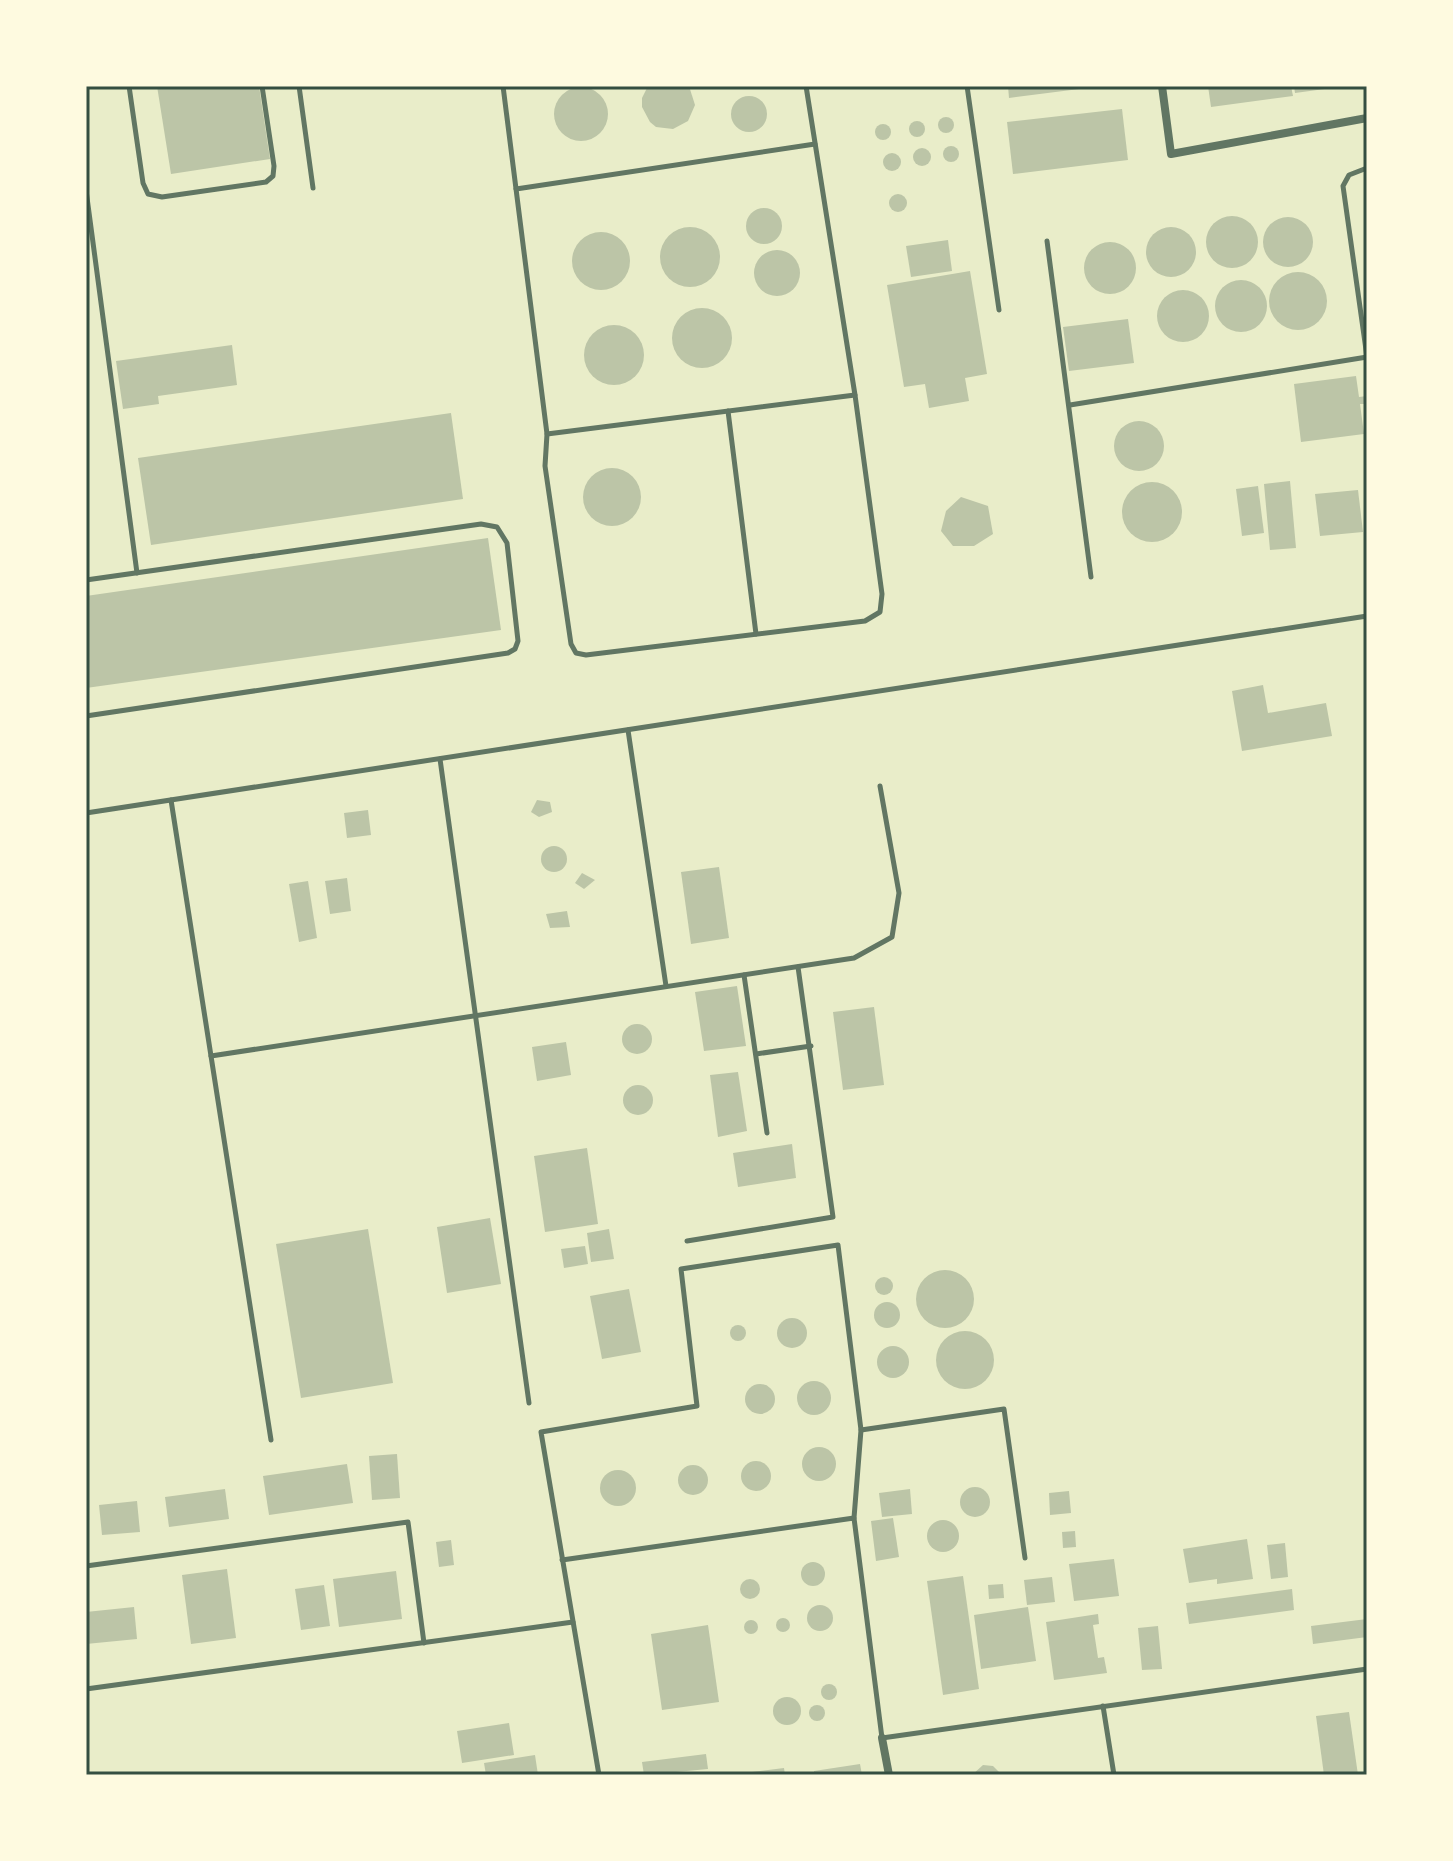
<svg xmlns="http://www.w3.org/2000/svg" width="1453" height="1861" font-family="Roboto,sans-serif">
  <rect width="100%" height="100%" fill="#e9edc9"/>
  <g fill="#bcc5a7">
    <path d="M157,86H259L270,159L171,174Z"/>
    <path d="M648,86H689L695,105L688,121L673,129L656,127L650,122L642,107V98Z"/>
    <path d="M1008,86H1087V88L1009,98Z"/>
    <path d="M1208,86H1291L1293,96L1211,107Z"/>
    <path d="M1294,86H1332V88L1295,93Z"/>
    <circle cx="581" cy="114" r="27"/>
    <circle cx="749" cy="114" r="18"/>
    <path d="M1122,109L1128,160L1013,174L1007,122Z"/>
    <circle cx="946" cy="125" r="8"/>
    <circle cx="917" cy="129" r="8"/>
    <circle cx="883" cy="132" r="8"/>
    <circle cx="951" cy="154" r="8"/>
    <circle cx="922" cy="157" r="9"/>
    <circle cx="892" cy="162" r="9"/>
    <circle cx="898" cy="203" r="9"/>
    <circle cx="764" cy="226" r="18"/>
    <circle cx="1232" cy="242" r="26"/>
    <circle cx="1288" cy="242" r="25"/>
    <circle cx="1171" cy="252" r="25"/>
    <circle cx="690" cy="257" r="30"/>
    <circle cx="601" cy="261" r="29"/>
    <path d="M948,240L952,271L911,277L906,246Z"/>
    <circle cx="1110" cy="268" r="26"/>
    <circle cx="777" cy="273" r="23"/>
    <path d="M970,271L987,374L965,378L969,401L929,408L925,384L904,387L887,285Z"/>
    <circle cx="1298" cy="301" r="29"/>
    <circle cx="1241" cy="306" r="26"/>
    <circle cx="1183" cy="316" r="26"/>
    <circle cx="702" cy="338" r="30"/>
    <path d="M1128,319L1134,363L1069,371L1063,327Z"/>
    <circle cx="614" cy="355" r="30"/>
    <path d="M232,345L237,385L158,396L159,404L123,409L116,361Z"/>
    <path d="M1356,376L1359,397L1367,396V404H1360L1364,434L1301,442L1294,384Z"/>
    <path d="M451,413L463,499L151,545L138,458Z"/>
    <circle cx="1139" cy="446" r="25"/>
    <circle cx="612" cy="497" r="29"/>
    <path d="M1290,481L1296,548L1270,550L1264,484Z"/>
    <circle cx="1152" cy="512" r="30"/>
    <path d="M1258,486L1264,533L1242,536L1236,489Z"/>
    <path d="M1358,490L1363,532L1320,536L1315,494Z"/>
    <path d="M961,497L988,506L993,534L974,546H953L941,531L946,511Z"/>
    <path d="M488,538L501,630L86,688V596Z"/>
    <path d="M1263,685L1268,713L1326,703L1332,736L1242,751L1232,691Z"/>
    <path d="M537,800L550,802L552,812L539,817L531,812Z"/>
    <path d="M368,810L371,835L347,838L344,813Z"/>
    <circle cx="554" cy="859" r="13"/>
    <path d="M719,867L729,938L691,944L681,872Z"/>
    <path d="M582,873L595,880L584,889L575,883Z"/>
    <path d="M347,878L351,911L330,914L325,881Z"/>
    <path d="M308,881L317,938L299,942L289,884Z"/>
    <path d="M567,911L570,927L550,928L546,914Z"/>
    <path d="M737,986L746,1046L704,1051L695,992Z"/>
    <path d="M874,1007L884,1085L843,1090L833,1012Z"/>
    <circle cx="637" cy="1039" r="15"/>
    <path d="M566,1042L571,1075L537,1081L532,1047Z"/>
    <path d="M738,1072L747,1131L718,1137L710,1075Z"/>
    <circle cx="638" cy="1100" r="15"/>
    <path d="M792,1144L796,1178L738,1187L733,1153Z"/>
    <path d="M587,1148L598,1224L545,1232L534,1156Z"/>
    <path d="M490,1218L501,1284L447,1293L437,1227Z"/>
    <path d="M368,1229L393,1383L301,1398L276,1244Z"/>
    <path d="M609,1229L614,1259L591,1262L587,1233Z"/>
    <path d="M585,1246L588,1264L564,1268L561,1249Z"/>
    <circle cx="945" cy="1299" r="29"/>
    <circle cx="884" cy="1286" r="9"/>
    <path d="M629,1289L641,1352L602,1359L590,1296Z"/>
    <circle cx="887" cy="1315" r="13"/>
    <circle cx="792" cy="1333" r="15"/>
    <circle cx="738" cy="1333" r="8"/>
    <circle cx="965" cy="1360" r="29"/>
    <circle cx="893" cy="1362" r="16"/>
    <circle cx="814" cy="1398" r="17"/>
    <circle cx="760" cy="1399" r="15"/>
    <circle cx="819" cy="1464" r="17"/>
    <path d="M397,1454L400,1498L372,1500L369,1456Z"/>
    <circle cx="756" cy="1476" r="15"/>
    <path d="M347,1464L353,1503L269,1515L263,1476Z"/>
    <circle cx="693" cy="1480" r="15"/>
    <circle cx="618" cy="1488" r="18"/>
    <circle cx="975" cy="1502" r="15"/>
    <path d="M225,1489L229,1519L169,1527L165,1497Z"/>
    <path d="M910,1489L912,1514L882,1517L879,1493Z"/>
    <path d="M1069,1491L1071,1513L1050,1515L1049,1493Z"/>
    <path d="M137,1501L140,1532L102,1535L99,1505Z"/>
    <path d="M893,1518L899,1557L876,1561L871,1521Z"/>
    <circle cx="943" cy="1536" r="16"/>
    <path d="M1075,1531L1076,1547L1063,1548L1062,1532Z"/>
    <path d="M1247,1539L1253,1579L1217,1584V1579L1189,1583L1183,1549Z"/>
    <path d="M451,1540L454,1565L439,1567L436,1542Z"/>
    <path d="M1285,1543L1288,1577L1271,1579L1267,1545Z"/>
    <path d="M1114,1559L1119,1596L1074,1601L1069,1564Z"/>
    <circle cx="813" cy="1574" r="12"/>
    <path d="M227,1569L236,1638L191,1644L182,1575Z"/>
    <path d="M396,1571L402,1619L339,1627L333,1579Z"/>
    <path d="M963,1576L979,1689L943,1695L927,1581Z"/>
    <path d="M1052,1577L1055,1602L1027,1605L1024,1580Z"/>
    <circle cx="750" cy="1589" r="10"/>
    <path d="M1003,1584L1004,1598L989,1599L988,1585Z"/>
    <path d="M324,1585L330,1626L301,1630L295,1589Z"/>
    <path d="M1292,1589L1294,1610L1189,1624L1186,1603Z"/>
    <circle cx="820" cy="1618" r="13"/>
    <path d="M134,1607L137,1639L86,1644V1612Z"/>
    <path d="M1028,1607L1036,1661L981,1669L974,1615Z"/>
    <path d="M1098,1614L1099,1624L1093,1625L1098,1658L1104,1657L1107,1673L1054,1680L1046,1622Z"/>
    <circle cx="783" cy="1625" r="7"/>
    <path d="M1367,1619V1637L1313,1644L1311,1626Z"/>
    <circle cx="751" cy="1627" r="7"/>
    <path d="M708,1625L719,1702L662,1710L651,1634Z"/>
    <path d="M1158,1626L1162,1669L1142,1670L1138,1628Z"/>
    <circle cx="829" cy="1692" r="8"/>
    <circle cx="787" cy="1711" r="14"/>
    <circle cx="817" cy="1713" r="8"/>
    <path d="M1349,1712L1358,1775H1324L1316,1716Z"/>
    <path d="M509,1723L514,1755L462,1763L457,1731Z"/>
    <path d="M706,1754L708,1769L644,1775L642,1762Z"/>
    <path d="M535,1755L538,1775H486L484,1763Z"/>
    <path d="M860,1764L862,1775H814V1771Z"/>
    <path d="M983,1765L993,1766L1002,1775H972Z"/>
    <path d="M784,1768L785,1775H745L744,1773Z"/>
  </g>
  <g fill="none" stroke-linecap="round" stroke-linejoin="round">
    <g stroke="#617663" stroke-width="5">
      <path d="M129,86L143,183L148,194L162,197L266,182L273,176L274,166L262,86"/>
      <path d="M299,86L313,188"/>
      <path d="M503,86L547,434L545,466L571,644L576,653L586,655L865,621L880,612L882,594L855,395L806,86"/>
      <path d="M967,86L999,310"/>
      <path d="M516,189L815,144"/>
      <path d="M86,190L137,573"/>
      <path d="M1047,241L1091,577"/>
      <path d="M1070,405L1367,357L1343,186L1349,175L1367,168"/>
      <path d="M728,411L756,634"/>
      <path d="M547,434L855,395"/>
      <path d="M86,580L481,524L497,527L507,543L518,641L515,649L508,653L86,716"/>
      <path d="M628,730L666,986"/>
      <path d="M440,759L529,1403"/>
      <path d="M171,800L271,1440"/>
      <path d="M86,813L1367,616"/>
      <path d="M744,975L767,1133"/>
      <path d="M756,1054L811,1046"/>
      <path d="M211,1056L854,958L892,937L899,893L880,786"/>
      <path d="M687,1241L833,1217L798,967"/>
      <path d="M861,1430L1004,1409L1025,1558"/>
      <path d="M562,1560L854,1518L882,1738L1367,1669"/>
      <path d="M86,1566L408,1522L424,1643"/>
      <path d="M86,1689L573,1622"/>
      <path d="M1103,1706L1114,1775"/>
      <path d="M599,1775L541,1432L697,1406L681,1269L838,1245L861,1430L854,1518"/>
    </g>
    <g stroke="#617663" stroke-width="8">
      <path d="M1162,86L1171,154L1367,118"/>
      <path d="M882,1738L889,1775"/>
    </g>
  </g>
  <rect width="1453" height="1861" fill="none" stroke="#fefae0" stroke-width="176"/>
  <rect x="88" y="88" width="1277" height="1685" fill="none" stroke="#344e41" stroke-width="3"/>
</svg>
